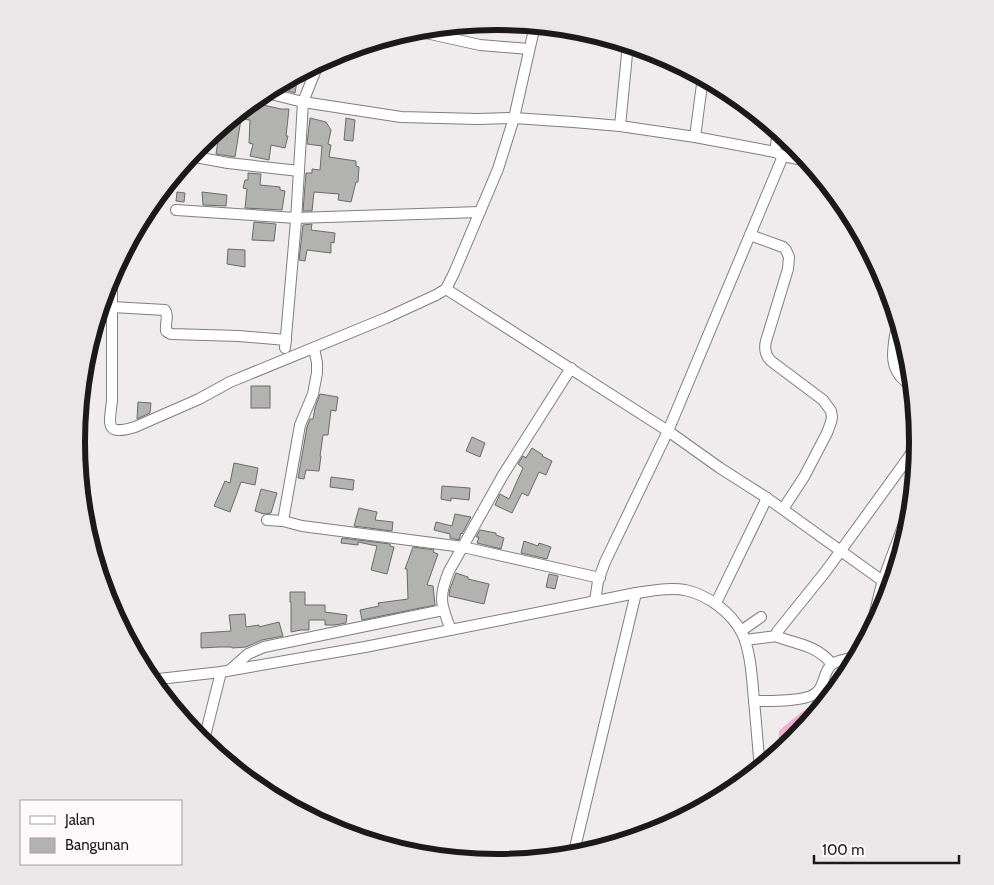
<svg xmlns="http://www.w3.org/2000/svg" width="994" height="885" font-family="Cabin,sans-serif">
  <rect width="100%" height="100%" fill="#f0ecee"/>
  <path fill="#edb0d3" d="M829,699L795,741L779,753V731C794,718 809,704 829,699Z"/>
  <g fill="#b2b3b0" stroke="#696b67">
    <path d="M309,67L303,82L297,81L295,93L285,90L276,85Z"/>
    <path d="M252,101L264,104L263,105L281,109H289L286,136H288L285,148L271,145L269,160L250,156L253,144L249,143L250,120L241,119L235,157L216,154L220,127Z"/>
    <path d="M310,118L326,122L331,130L328,144L331,145L329,157L356,161V166L359,167L358,182H356L351,202L338,200L339,194L314,192L312,211H303L306,173H312V169L320,170L322,146L307,144Z"/>
    <path d="M346,118L355,120L353,141L344,140Z"/>
    <path d="M248,173L261,174L260,185L280,187V190L285,191L282,210L245,208L247,189L243,188L245,180H248Z"/>
    <path d="M177,192L185,193L184,202L176,201Z"/>
    <path d="M202,192L227,195L226,206L203,205Z"/>
    <path d="M254,222L276,224L274,241L252,240Z"/>
    <path d="M312,224L311,230L335,233L334,243L331,242V253L307,250L305,261L299,260L303,225Z"/>
    <path d="M228,249L245,250V267L227,264Z"/>
    <rect x="251" y="386" width="19" height="22"/>
    <path d="M320,394L338,397L336,411L331,410L328,435H323L320,456H321L319,471L306,470L304,479L298,478L307,427L310,419H313L315,408Z"/>
    <path d="M138,402L151,403L150,413L137,419Z"/>
    <path d="M472,437L485,443L480,457L466,451Z"/>
    <path d="M532,448L543,455L542,456L552,461L546,475L539,472L528,496L522,493L512,513L495,505L500,494L509,499L523,468L518,464L523,456L526,458Z"/>
    <path d="M234,463L258,468L255,485L241,482L230,512L214,506L225,481L230,483Z"/>
    <path d="M331,477L354,480L353,490L330,487Z"/>
    <path d="M442,486L470,488L469,500L451,498V501L441,499Z"/>
    <path d="M261,489L277,493L271,513L264,514L255,511Z"/>
    <path d="M359,508L377,512L375,520L393,522L392,531L354,526Z"/>
    <path d="M455,514L471,517L462,534L461,533L459,540L450,538V534L434,530L436,522L452,526Z"/>
    <path d="M480,530L496,533V535L504,538L501,549L477,543L479,537H476Z"/>
    <path d="M342,538L390,544V546L394,547L387,574L371,570L377,546L358,542V545L341,543Z"/>
    <path d="M524,541L538,546L539,543L551,547L547,559L521,553Z"/>
    <path d="M413,547L434,550L433,552L438,554L427,585L433,586L435,605L362,620L360,610L379,606L378,603L408,599L407,569H405Z"/>
    <path d="M456,573L468,577V579L489,584L484,604L449,596L450,589Z"/>
    <path d="M549,574L558,576L555,589L546,587Z"/>
    <path d="M290,592H305V605H325V612L347,615L346,623L335,625H325V620H309V630H301L291,632V602H290Z"/>
    <path d="M245,614L246,627L259,625V627L279,622L283,636L262,640L246,647L232,648V647H219L201,648V633L231,631L229,615Z"/>
  </g>
  <g fill="none" stroke-linecap="round" stroke-linejoin="round">
    <g stroke="#817d7f" stroke-width="12">
      <g id="minor">
        <path d="M426,33L480,45L529,49"/>
        <path d="M263,92L303,102L401,117L478,119L514,118L573,122L620,126L695,137L775,152L783,156L808,161"/>
        <path d="M620,126L628,44"/>
        <path d="M695,137L703,77"/>
        <path d="M775,152L778,131"/>
        <path d="M190,156L228,163L299,171"/>
        <path d="M176,210L296,218L480,212"/>
        <path d="M750,235L783,247L786,250L789,257L788,269L766,341C764,349 765,355 771,361L823,400L831,411L832,417L831,422L827,433L804,477L783,509"/>
        <path d="M112,273V401C109,425 105,436 135,427L199,399L230,382L386,318L436,295L446,289L454,273L498,169L514,118L535,25"/>
        <path d="M446,289L668,431L720,468L767,498L891,587"/>
        <path d="M100,308L112,307L165,310C169,315 165,324 166,331L171,334L239,336L286,340"/>
        <path d="M898,321C893,346 885,372 913,386"/>
        <path d="M285,348L296,221L303,102L319,62"/>
        <path d="M267,520L283,521L302,526L463,547L600,578"/>
        <path d="M283,521L300,425L313,394L317,373V363L314,348"/>
        <path d="M595,601L598,581L605,562L668,431L783,156"/>
        <path d="M716,603L767,498"/>
        <path d="M451,630C441,605 438,597 449,571L503,475L571,368"/>
        <path d="M741,631L761,617"/>
        <path d="M745,640L777,636"/>
        <path d="M832,664C816,645 800,645 778,637L777,635V632L826,571L908,458L918,442"/>
        <path d="M230,670L248,654L264,647L443,610"/>
        <path d="M150,680L221,672L365,647L636,593C652,591 669,587 685,590C708,595 731,612 742,633C751,652 752,680 754,700C756,723 758,746 760,769"/>
        <path d="M754,701C768,701 808,702 817,692C825,685 823,673 831,665C839,658 852,661 858,653C873,637 876,601 883,581C892,554 903,528 912,501"/>
        <path d="M203,744L221,672"/>
        <path d="M573,856L636,593"/>
      </g>
    </g>
    <use href="#minor" stroke="#fff" stroke-width="10"/>
  </g>
  <path d="M0 0H994V885H0ZM85 442a412 412 0 1 1 824 0a412 412 0 1 1-824 0Z" fill="#ebe7e9" fill-rule="evenodd"/>
  <path fill="none" stroke="#1b191a" stroke-width="6" d="M85 442a412 412 0 1 1 824 0a412 412 0 1 1-824 0Z"/>
  <rect x="20" y="800" width="162" height="65" fill="#fdf9fb" stroke="#a39fa1"/>
  <rect x="30" y="816" width="25" height="8" fill="#ffffff" stroke="#a39fa1"/>
  <text x="65" y="825" font-size="15" fill="#1b191a">Jalan</text>
  <rect x="30" y="838" width="25" height="15" fill="#b2b3b0" stroke="#a39fa1"/>
  <text x="65" y="850" font-size="15" fill="#1b191a">Bangunan</text>
  <path d="M814 855v8h145v-8" fill="none" stroke="#1b191a" stroke-width="2.5"/>
  <text x="822" y="855" font-size="15" fill="#1b191a" stroke="#fdf9fb" stroke-width="4" paint-order="stroke">100 m</text>
</svg>
